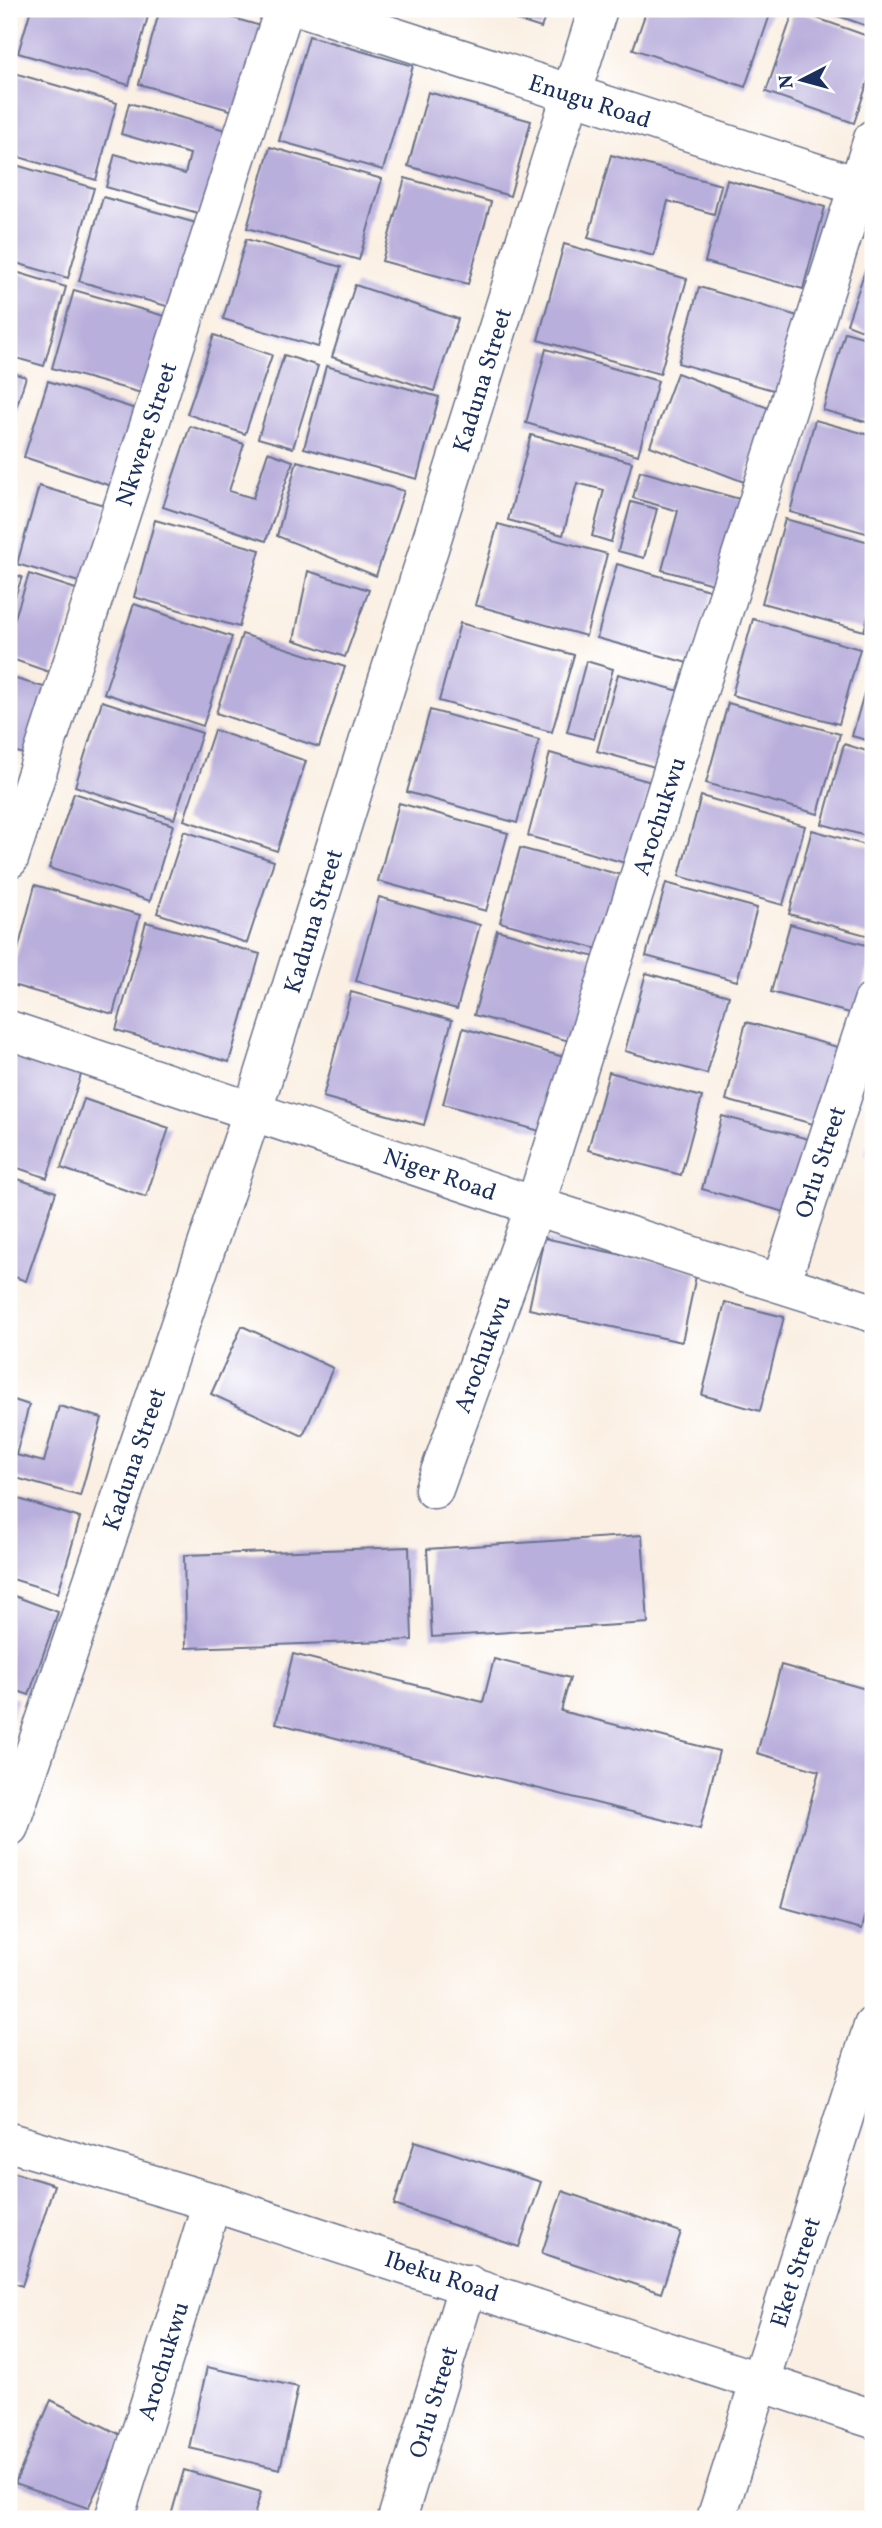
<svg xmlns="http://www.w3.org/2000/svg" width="882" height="2528" font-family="Vollkorn,serif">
  <rect width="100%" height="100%" fill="#fff"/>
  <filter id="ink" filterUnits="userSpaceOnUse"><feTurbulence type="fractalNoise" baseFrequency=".0143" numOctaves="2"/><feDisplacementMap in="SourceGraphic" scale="14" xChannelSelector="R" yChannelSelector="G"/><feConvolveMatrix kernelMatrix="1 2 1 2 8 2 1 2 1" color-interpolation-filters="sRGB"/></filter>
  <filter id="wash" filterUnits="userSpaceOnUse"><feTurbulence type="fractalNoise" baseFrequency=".00686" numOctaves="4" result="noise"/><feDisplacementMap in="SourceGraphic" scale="28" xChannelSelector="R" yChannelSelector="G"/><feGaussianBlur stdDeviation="1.57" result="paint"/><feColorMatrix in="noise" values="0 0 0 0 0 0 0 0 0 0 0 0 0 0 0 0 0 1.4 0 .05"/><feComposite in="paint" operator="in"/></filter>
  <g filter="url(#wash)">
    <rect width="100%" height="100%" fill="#faefe2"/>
    <g id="blocks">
      <g fill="#b9afdc">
        <path d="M31,9H150L129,85L18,53Z"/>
        <path d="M160,9H201L268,28L244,114L139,84Z"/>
        <path d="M496,9H548L541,28L495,13Z"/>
        <path d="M647,9H772L745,87L633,49Z"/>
        <path d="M818,9H873V28Z"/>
        <path d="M794,10L873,38V66L854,123L766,92Z"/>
        <path d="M309,36L413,66L383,170L279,141Z"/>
        <path d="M14,73L117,103L96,180L9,154V91Z"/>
        <path d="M428,92L531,121L510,196L408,166Z"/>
        <path d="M129,103L229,131L205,215L106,187L115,154L185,174L190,154L121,134Z"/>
        <path d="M270,147L382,179L359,260L247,228Z"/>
        <path d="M611,155L721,185L714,214L668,201L654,256L588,238Z"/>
        <path d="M9,163L94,188L68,278L9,261Z"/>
        <path d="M405,178L491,202L468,284L382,261Z"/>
        <path d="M727,180L825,207L803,289L705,262Z"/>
        <path d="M103,197L207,226L184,311L79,281Z"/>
        <path d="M246,239L341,267L318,347L223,319Z"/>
        <path d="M564,244L687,279L660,374L538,340Z"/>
        <path d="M873,247V334L847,324Z"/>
        <path d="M9,270L66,287L44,366L9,356Z"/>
        <path d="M355,285L458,319L434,391L332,357Z"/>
        <path d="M699,287L801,317L780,392L678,363Z"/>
        <path d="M74,290L175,319L152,396L52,368Z"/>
        <path d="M845,332L873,340V424L823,410Z"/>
        <path d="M214,335L272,355L245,434L187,414Z"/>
        <path d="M546,349L658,381L638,455L526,423Z"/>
        <path d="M284,355L318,366L293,448L258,438Z"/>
        <path d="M326,366L439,397L417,479L304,448Z"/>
        <path d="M9,372L26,377L9,430Z"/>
        <path d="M677,373L771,409L744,482L650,446Z"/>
        <path d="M48,381L145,412L120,489L24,457Z"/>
        <path d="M815,420L873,436V535L790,512Z"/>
        <path d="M190,426L244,444L229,491L253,498L268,452L293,461L266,541L163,507Z"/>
        <path d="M531,435L632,462L611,542L592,536L604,490L577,483L563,535L508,520Z"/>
        <path d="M297,461L404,491L376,576L277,536Z"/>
        <path d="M640,471L750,502L727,588L662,570L678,511L633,498Z"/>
        <path d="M39,486L107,506L86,584L17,564Z"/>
        <path d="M631,502L657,509L644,558L618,551Z"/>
        <path d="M785,519L873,543V598L864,631L762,603Z"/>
        <path d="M155,520L260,550L239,627L134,597Z"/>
        <path d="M498,524L607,554L586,636L475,605Z"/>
        <path d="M617,564L712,591L691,664L597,638Z"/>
        <path d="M308,571L369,590L345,657L294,640Z"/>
        <path d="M9,573L22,577L9,614Z"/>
        <path d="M29,574L79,590L52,673L9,658V636Z"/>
        <path d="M134,604L232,637L203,726L104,693Z"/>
        <path d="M753,619L860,649L839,724L732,695Z"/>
        <path d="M460,623L574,655L552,732L439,701Z"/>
        <path d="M242,634L345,667L319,747L216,713Z"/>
        <path d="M586,661L613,669L594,739L567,732Z"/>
        <path d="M873,661V742L852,736Z"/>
        <path d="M618,674L683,692L662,769L597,751Z"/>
        <path d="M9,677L47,688L28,755L9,750Z"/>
        <path d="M102,701L202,733L174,819L75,786Z"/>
        <path d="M728,703L840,734L818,814L706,783Z"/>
        <path d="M430,710L539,740L517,823L407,792Z"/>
        <path d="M214,730L306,761L277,851L184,820Z"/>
        <path d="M844,744L873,753V838L822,824Z"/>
        <path d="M550,753L651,782L629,864L528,836Z"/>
        <path d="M74,793L173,825L150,901L49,868Z"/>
        <path d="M701,796L805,826L783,905L679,876Z"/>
        <path d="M399,803L508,833L486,911L378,881Z"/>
        <path d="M812,830L873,847V937L789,914Z"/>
        <path d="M184,831L274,861L247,943L157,913Z"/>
        <path d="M520,848L625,876L605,951L500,922Z"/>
        <path d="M666,883L757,908L737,981L646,956Z"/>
        <path d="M35,885L140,915L113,1014L9,984Z"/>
        <path d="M379,897L480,925L457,1009L356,981Z"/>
        <path d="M146,922L260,954L229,1062L116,1030Z"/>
        <path d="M790,924L873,947L857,1015L771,992Z"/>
        <path d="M497,930L595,957L573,1042L474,1015Z"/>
        <path d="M646,973L729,996L707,1074L625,1051Z"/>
        <path d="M351,992L452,1020L424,1125L323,1097Z"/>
        <path d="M746,1022L845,1049L824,1127L726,1100Z"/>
        <path d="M463,1028L567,1058L547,1133L443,1104Z"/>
        <path d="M9,1047L82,1072L47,1178L9,1165Z"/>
        <path d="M609,1072L702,1097L681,1175L588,1150Z"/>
        <path d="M84,1099L169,1128L146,1197L61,1168Z"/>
        <path d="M722,1116L812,1140L792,1214L702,1189Z"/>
        <path d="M873,1128V1158L865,1155Z"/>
        <path d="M9,1176L56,1192L26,1281L9,1275Z"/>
        <path d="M544,1238L697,1271L682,1342L529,1309Z"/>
        <path d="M725,1302L784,1317L760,1411L702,1395Z"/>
        <path d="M242,1326L333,1368L303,1436L211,1394Z"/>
        <path d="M11,1399L29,1405L16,1455L44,1462L59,1406L102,1418L80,1496L9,1476Z"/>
        <path d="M9,1496L80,1518L58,1593L9,1578Z"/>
        <path d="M642,1535L648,1623L432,1637L427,1549Z"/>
        <path d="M409,1547L412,1640L186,1648L184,1555Z"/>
        <path d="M9,1594L58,1612L29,1695L9,1688Z"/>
        <path d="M293,1654L483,1702L494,1659L570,1678L561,1711L719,1751L700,1829L276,1723Z"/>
        <path d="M781,1665L873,1691V1888L862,1929L782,1907L819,1771L757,1753Z"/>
        <path d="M9,1696L18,1699L9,1724Z"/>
        <path d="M415,2141L541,2182L519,2247L394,2205Z"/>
        <path d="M9,2171L54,2185L22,2286L9,2281Z"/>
        <path d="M562,2191L681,2232L661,2293L542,2253Z"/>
        <path d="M207,2367L298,2387L280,2469L189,2448Z"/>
        <path d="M51,2400L123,2436L88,2508L15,2483Z"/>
        <path d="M184,2470L261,2492L253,2519H170Z"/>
      </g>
    </g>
  </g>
  <g filter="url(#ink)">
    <use href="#blocks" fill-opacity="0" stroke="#69728c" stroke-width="2"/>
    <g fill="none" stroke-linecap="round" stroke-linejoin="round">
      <g stroke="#69728c" stroke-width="41">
        <g id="minor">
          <path d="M307,9L873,191"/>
          <path d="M9,859L284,9"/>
          <path d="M9,1030L535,1206L873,1313"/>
          <path d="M781,1282L873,1002"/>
          <path d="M434,1489L535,1206L873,139"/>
          <path d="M9,1827L253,1110L598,9"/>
          <path d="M9,2142L212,2202L873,2419"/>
          <path d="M114,2519L212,2202"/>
          <path d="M397,2519L468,2284"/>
          <path d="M716,2519L873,2026"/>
        </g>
      </g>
      <use href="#minor" stroke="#fff" stroke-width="38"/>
    </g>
  </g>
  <g text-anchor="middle" stroke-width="7" stroke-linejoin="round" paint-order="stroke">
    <g font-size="24" fill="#1b2f5e" stroke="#fff">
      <text transform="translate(590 101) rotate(18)" y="8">Enugu Road</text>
      <text transform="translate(482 380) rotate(-73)" y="8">Kaduna Street</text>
      <text transform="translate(146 434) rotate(-72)" y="8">Nkwere Street</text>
      <text transform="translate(659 816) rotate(-72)" y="8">Arochukwu</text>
      <text transform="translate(313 921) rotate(-73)" y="8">Kaduna Street</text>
      <text transform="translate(820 1162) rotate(-72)" y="8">Orlu Street</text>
      <text transform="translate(440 1174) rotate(19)" y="8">Niger Road</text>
      <text transform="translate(482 1354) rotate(-70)" y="8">Arochukwu</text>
      <text transform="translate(134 1459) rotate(-71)" y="8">Kaduna Street</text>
      <text transform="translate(795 2272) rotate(-72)" y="8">Eket Street</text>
      <text transform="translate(442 2276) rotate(18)" y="8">Ibeku Road</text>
      <text transform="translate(163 2361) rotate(-73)" y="8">Arochukwu</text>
      <text transform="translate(433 2402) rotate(-73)" y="8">Orlu Street</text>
    </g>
  </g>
  <rect width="882" height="2528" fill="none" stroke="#fff" stroke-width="35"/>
  <g transform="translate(802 80) rotate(264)" stroke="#ffffff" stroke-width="5" paint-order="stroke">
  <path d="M0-5L12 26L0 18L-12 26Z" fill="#1b2f5e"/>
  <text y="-10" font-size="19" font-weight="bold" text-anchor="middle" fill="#1b2f5e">N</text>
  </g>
</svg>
